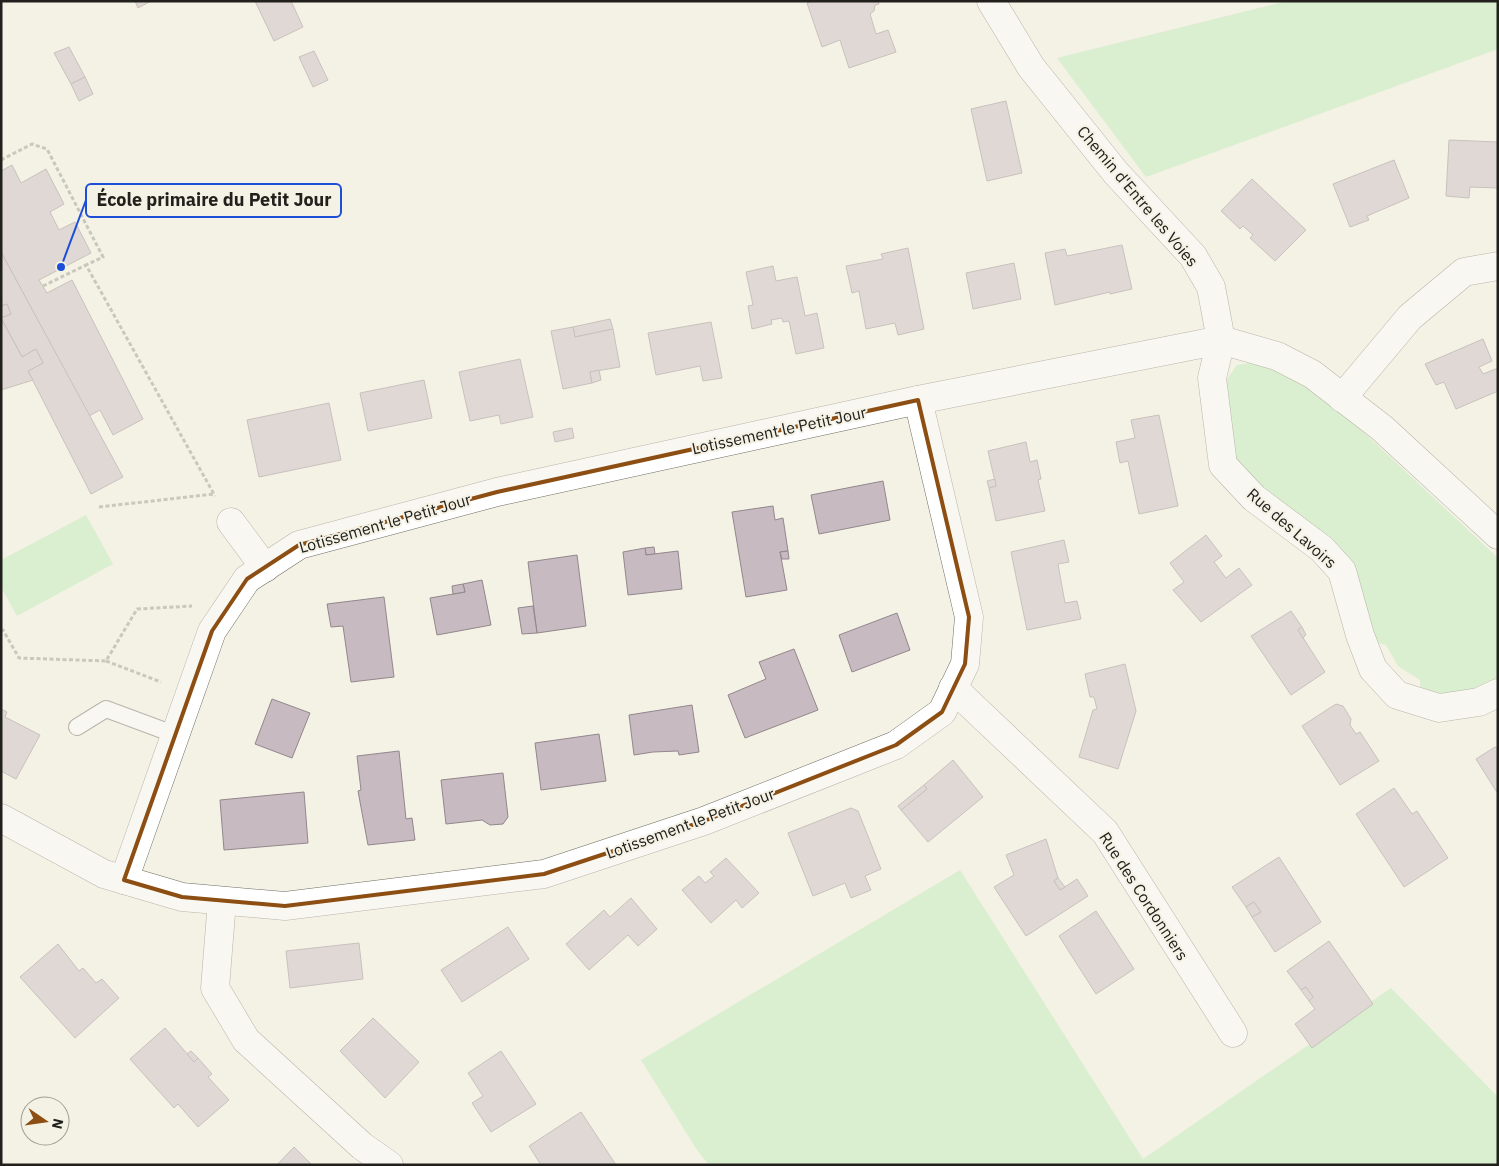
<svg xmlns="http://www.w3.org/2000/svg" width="1499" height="1166" font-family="'IBM Plex Sans',sans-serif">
  <rect width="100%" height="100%" fill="#f4f1e5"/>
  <g fill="#baedb3">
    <path d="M1287,1H1498V49L1146,177L1057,58Z"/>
    <path d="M1251,363L1278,367L1328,399L1498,558V684L1477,696L1421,698L1420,680L1398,666L1386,645L1370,641L1355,586L1244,480L1231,460L1225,382L1237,365Z"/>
    <path d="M86,515L113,564L17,616L1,587V560Z"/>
    <path d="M960,870L1143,1159L1391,988L1498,1097V1165H709L697,1150L641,1060Z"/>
  </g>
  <g fill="#c7bbc1" stroke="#92878c">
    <path d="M135,1H151L138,8Z"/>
    <path d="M255,1H291L303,27L274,41Z"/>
    <path d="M813,1H878L879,4L875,5L874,11L870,14L876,34L888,30L896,52L849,68L840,40L822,47L807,3Z"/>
    <path d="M69,47L85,77L71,84L54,53Z"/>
    <path d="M314,51L328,80L313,87L299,57Z"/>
    <path d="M85,77L93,94L79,101L71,84Z"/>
    <path d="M1006,101L1022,173L987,181L971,109Z"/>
    <path d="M1449,140L1498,142V188L1470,187L1469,198L1446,196Z"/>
    <path d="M1394,160L1409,198L1367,216L1369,220L1350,227L1333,184Z"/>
    <path d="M12,165L21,183L46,169L64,204L50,212L59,230L75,222L91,253L39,280L47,293L72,280L143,419L113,435L100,410L89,416L1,252V171Z"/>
    <path d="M1252,179L1306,230L1275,261L1250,238L1253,235L1243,226L1240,229L1221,211Z"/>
    <path d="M1122,245L1132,289L1110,294V292L1055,305L1045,253L1065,249L1067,256Z"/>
    <path d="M908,248L924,329L898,335L895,323L866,329L859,291L852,293L846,266L883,259L881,254Z"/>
    <path d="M1,252L123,477L91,494L28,371L43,363L36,349L22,357L1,318L11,314L7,304L1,306Z"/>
    <path d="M1014,263L1021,299L973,309L966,273Z"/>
    <path d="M773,266L776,281L797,277L805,316L817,313L824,348L796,354L789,321L783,322L782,318L771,320L772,324L752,329L748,306L753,305L746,272Z"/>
    <path d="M7,304L11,314L1,318L22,357L36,349L43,363L28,371L33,380L1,390V306Z"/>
    <path d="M610,319L613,329L575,337L573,327Z"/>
    <path d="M711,322L722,378L703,381L700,366L656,375L648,333Z"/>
    <path d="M573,327L575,337L613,329L620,367L590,372L592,383L563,389L551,331Z"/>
    <path d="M1483,339L1492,361L1479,367L1483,374L1498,368V391L1456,409L1444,382L1436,385L1425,364Z"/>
    <path d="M520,359L533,417L501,424L499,415L470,421L459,372Z"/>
    <path d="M599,370L601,380L592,383L590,372Z"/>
    <path d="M424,380L432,418L368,431L360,393Z"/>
    <path d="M329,403L341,460L259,477L247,420Z"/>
    <path d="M1159,415L1178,506L1139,514L1128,461L1120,463L1116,442L1135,438L1131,420Z"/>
    <path d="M572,428L574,438L555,442L553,432Z"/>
    <path d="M1026,442L1030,462L1037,460L1041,479L1038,480L1045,511L996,521L989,488L996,486L988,451Z"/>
    <path d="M995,479L996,486L989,488L987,481Z"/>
    <path d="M883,481L890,520L819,534L811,495Z"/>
    <path d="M773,506L775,520L783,518L788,551L780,552L787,590L746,597L732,512Z"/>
    <path d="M1206,535L1222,556L1214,562L1226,578L1239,568L1252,585L1201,622L1173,590L1184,582L1170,563Z"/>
    <path d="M1064,540L1069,562L1058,564L1065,603L1077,601L1081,619L1027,630L1011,552Z"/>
    <path d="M654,547L655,554L646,555L645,548Z"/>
    <path d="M645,548L646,555L678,551L682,589L628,595L623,552Z"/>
    <path d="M788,551L789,559H782L780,552Z"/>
    <path d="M577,555L586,626L537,633L528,562Z"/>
    <path d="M482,580L491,625L437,635L430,598L465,592L463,584Z"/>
    <path d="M463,584L465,592L453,594L452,586Z"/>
    <path d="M384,597L394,677L351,682L343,626L331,627L327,604Z"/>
    <path d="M533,606L537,633L522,634L518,608Z"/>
    <path d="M1291,611L1302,627L1298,630L1325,672L1291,695L1251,636Z"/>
    <path d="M897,613L910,650L852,672L839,635Z"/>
    <path d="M1302,627L1306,635L1303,638L1298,630Z"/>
    <path d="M794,649L818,710L745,738L728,695L766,679L759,662Z"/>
    <path d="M1125,664L1136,711L1118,769L1079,757L1093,710L1097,709L1094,697H1090L1085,674Z"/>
    <path d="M272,699L310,713L292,758L255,744Z"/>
    <path d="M1336,704L1343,706L1351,719L1350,725L1356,734L1360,732L1379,761L1340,785L1302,726Z"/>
    <path d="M692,705L699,752L679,755L678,751L653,752L634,755L629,715Z"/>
    <path d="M1,709L7,712L5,717L40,735L16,779L1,771Z"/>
    <path d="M599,734L606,781L541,790L535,743Z"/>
    <path d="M1495,747L1498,749V794L1476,759Z"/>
    <path d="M399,751L406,819L412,818L415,840L368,845L358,791L361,790L357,756Z"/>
    <path d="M953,760L983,797L928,842L901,810L927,789L924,785Z"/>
    <path d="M503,773L508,817L503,824L490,825L482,820L446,824L441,780Z"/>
    <path d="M924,785L927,789L901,810L898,806Z"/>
    <path d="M1394,788L1412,814L1417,811L1448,858L1404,887L1356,814Z"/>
    <path d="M304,792L308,843L224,850L220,800Z"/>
    <path d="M851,808L858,811L881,869L865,876L871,890L851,898L845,883L813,896L788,833Z"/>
    <path d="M1046,839L1058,878L1054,881L1060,890L1077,879L1088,896L1026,936L994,887L1014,875L1006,855Z"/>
    <path d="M1279,857L1321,922L1275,952L1252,917L1261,912L1254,902L1246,907L1232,887Z"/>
    <path d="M726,858L759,893L742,908L736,900L711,923L682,890L699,876L705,883L714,876L710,872Z"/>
    <path d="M1058,878L1065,887L1060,890L1054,881Z"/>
    <path d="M631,898L657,929L638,946L628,935L589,970L566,944L604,910L610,917Z"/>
    <path d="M1254,902L1261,912L1252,917L1246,907Z"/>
    <path d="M1096,911L1134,969L1096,994L1059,936Z"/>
    <path d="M508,927L529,959L462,1002L441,970Z"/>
    <path d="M1329,941L1373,1004L1312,1048L1295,1024L1315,1009L1309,1001L1313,997L1306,987L1301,990L1287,971Z"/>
    <path d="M359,943L363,979L290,988L286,951Z"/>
    <path d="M58,944L79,971L83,968L96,983L102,979L119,998L75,1038L20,977Z"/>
    <path d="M1306,987L1313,997L1309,1001L1301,990Z"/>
    <path d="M373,1018L419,1062L385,1098L340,1051Z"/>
    <path d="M165,1028L194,1062L198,1058L212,1074L208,1077L229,1100L198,1127L178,1104L174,1108L130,1059Z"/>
    <path d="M191,1051L198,1058L194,1062L187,1054Z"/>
    <path d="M501,1051L536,1104L491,1132L472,1103L483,1096L468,1073Z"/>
    <path d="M581,1112L616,1165H541L529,1146Z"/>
    <path d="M294,1147L312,1165H313H277Z"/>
  </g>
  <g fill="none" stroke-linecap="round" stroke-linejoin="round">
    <g stroke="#6f6d63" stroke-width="18">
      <path id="service" d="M77,727L106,709L176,735"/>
    </g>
    <g stroke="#6f6d63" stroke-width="29">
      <g id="minor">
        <path d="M991,1L1031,67L1116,173L1193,256L1211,287L1221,340L1277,356L1312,374L1382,428L1498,535"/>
        <path d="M1342,398L1410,317L1464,272L1498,266"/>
        <path d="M231,522L265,568"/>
        <path d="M953,688L1105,832L1233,1033"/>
        <path d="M1,818L104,874L182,897L285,906L544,874L704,821L896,745L942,712L965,664L969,617L918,400"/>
        <path d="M124,880L212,631L247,579L299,545L497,492L918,400L1221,340L1212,378L1223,465L1254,498L1322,549L1342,571L1360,635L1373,669L1397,695L1439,708L1479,702L1498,693"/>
        <path d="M222,901L215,988L246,1040L362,1146L389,1165"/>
      </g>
    </g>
    <g stroke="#98968d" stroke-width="3" stroke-dasharray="4 2.5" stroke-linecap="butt">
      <path d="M1,160L32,144L47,149L103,257L86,265"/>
      <path d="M43,286L86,265L215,496"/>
      <path d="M99,507L214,494"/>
      <path d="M1,631L3,630L19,658L106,661L137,609L192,606"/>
      <path d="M106,661L161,682"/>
    </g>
    <use href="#service" stroke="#fff" stroke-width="16"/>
    <use href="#minor" stroke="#fff" stroke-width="28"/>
  </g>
  <path d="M0 0H1499V1166H0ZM918,400L969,617L965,664L942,712L896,745L704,821L544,874L285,906L182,897L124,880L212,631L247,579L299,545L497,492Z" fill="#f4f1e5" fill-opacity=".55" fill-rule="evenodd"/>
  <path fill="none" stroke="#8c4e12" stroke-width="4" stroke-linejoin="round" d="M918,400L969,617L965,664L942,712L896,745L704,821L544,874L285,906L182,897L124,880L212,631L247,579L299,545L497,492Z"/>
  <g text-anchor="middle" stroke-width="4" stroke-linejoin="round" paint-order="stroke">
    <g font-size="16" fill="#21201c" stroke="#f4f1e5">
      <text transform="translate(1138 196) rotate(50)" y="6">Chemin d'Entre les Voies</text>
      <text transform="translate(779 430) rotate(-12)" y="6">Lotissement le Petit Jour</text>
      <text transform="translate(385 523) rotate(-16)" y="6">Lotissement le Petit Jour</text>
      <text transform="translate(1292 528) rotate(41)" y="6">Rue des Lavoirs</text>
      <text transform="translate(690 823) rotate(-20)" y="6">Lotissement le Petit Jour</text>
      <text transform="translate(1144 896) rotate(57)" y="6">Rue des Cordonniers</text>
    </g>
  </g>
  <path fill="none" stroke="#1d4ed8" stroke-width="2" d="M61 267L86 200"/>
  <circle fill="#1d4ed8" stroke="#f4f1e5" stroke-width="2" cx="61" cy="267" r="5"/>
  <rect fill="#f4f1e5" stroke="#1d4ed8" stroke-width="2" x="86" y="184" width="255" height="33" rx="5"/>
  <g font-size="18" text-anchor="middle" font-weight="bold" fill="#21201c">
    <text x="214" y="206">École primaire du Petit Jour</text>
  </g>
  <rect width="1499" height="1166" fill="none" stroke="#21201c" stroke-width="5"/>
  <g transform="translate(45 1121) rotate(103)"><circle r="24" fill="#f4f1e5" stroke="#a09d95"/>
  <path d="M0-4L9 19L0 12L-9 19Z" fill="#8c4e12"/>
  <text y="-8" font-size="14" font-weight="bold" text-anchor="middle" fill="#21201c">N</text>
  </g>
</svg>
